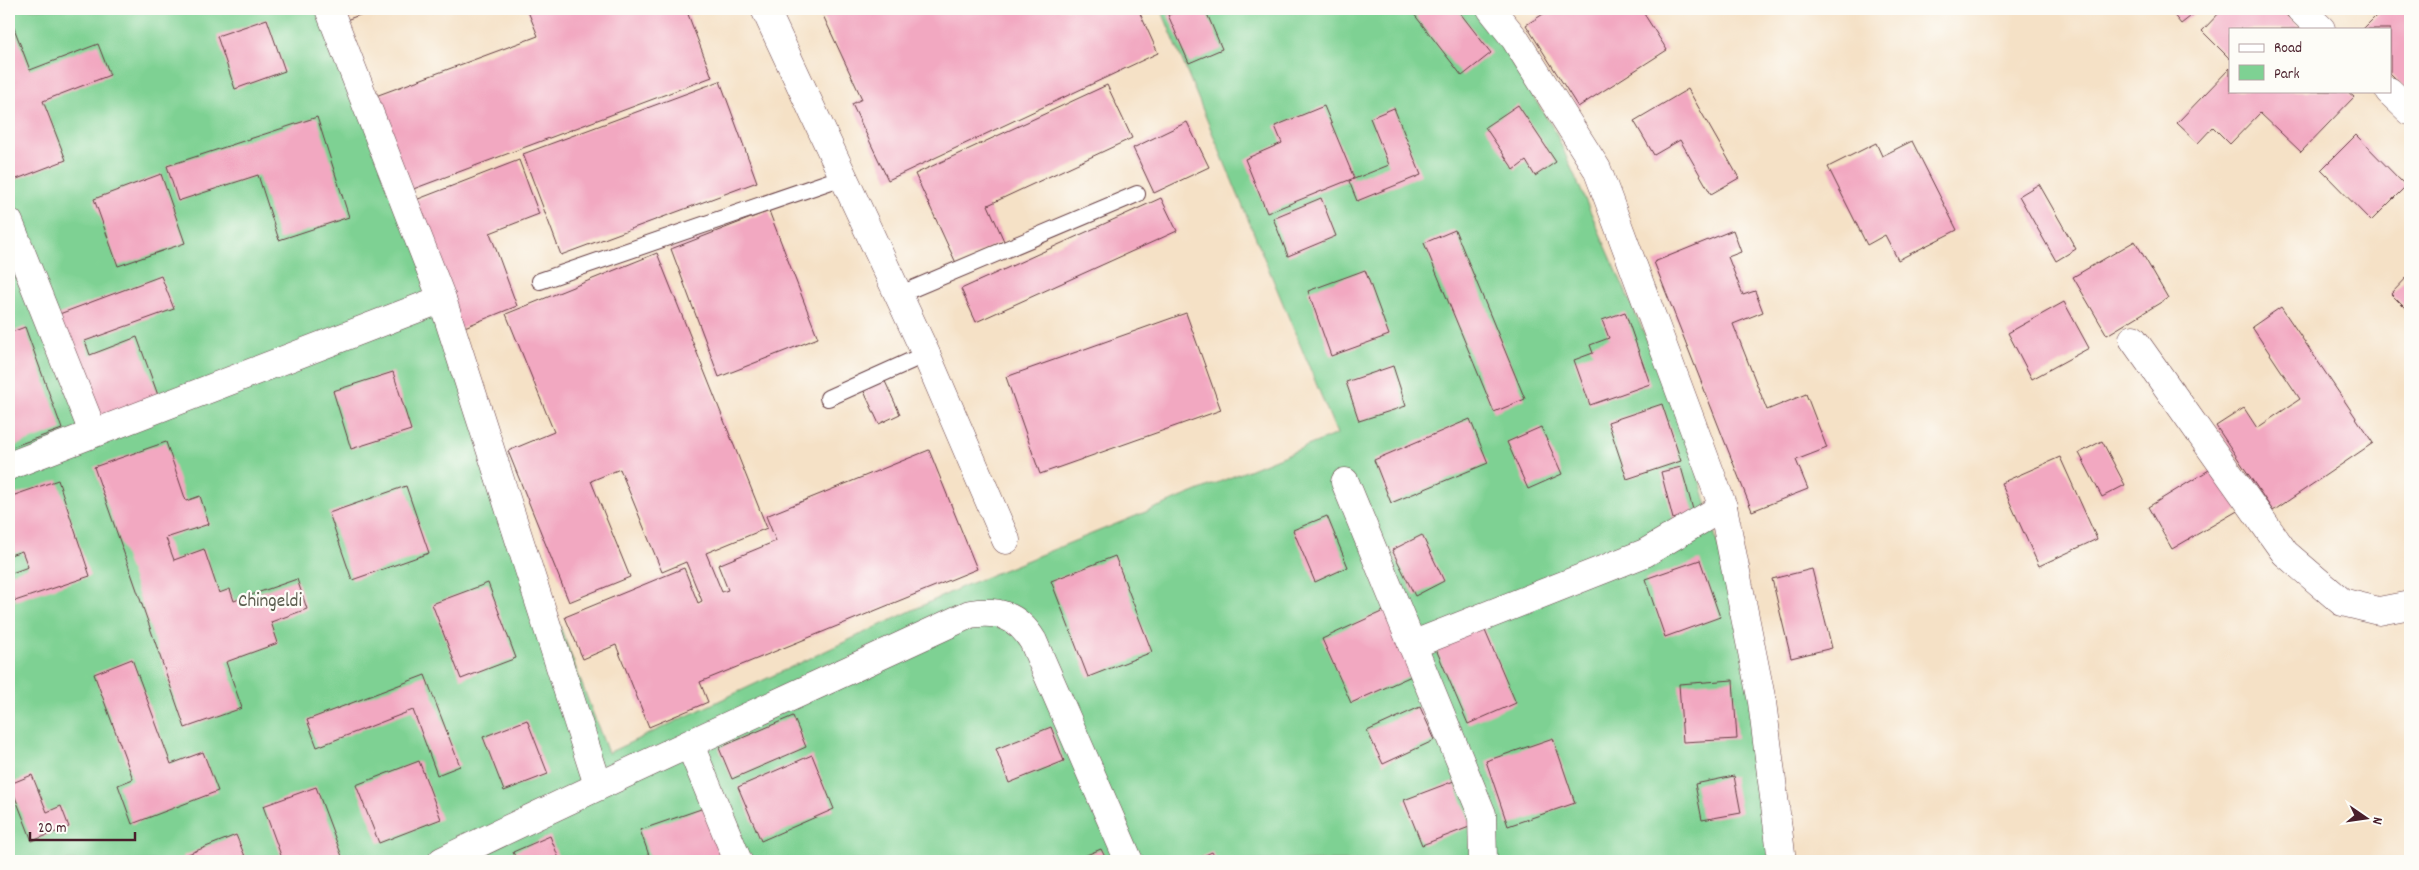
<svg xmlns="http://www.w3.org/2000/svg" width="2419" height="870" font-family="Dekko,sans-serif">
  <rect width="100%" height="100%" fill="#fdfcf7"/>
  <filter id="ink" filterUnits="userSpaceOnUse"><feTurbulence type="fractalNoise" baseFrequency=".02" numOctaves="2"/><feDisplacementMap in="SourceGraphic" scale="10" xChannelSelector="R" yChannelSelector="G"/><feConvolveMatrix kernelMatrix="1 2 1 2 8 2 1 2 1" color-interpolation-filters="sRGB"/></filter>
  <filter id="wash" filterUnits="userSpaceOnUse"><feTurbulence type="fractalNoise" baseFrequency=".0096" numOctaves="4" result="noise"/><feDisplacementMap in="SourceGraphic" scale="20" xChannelSelector="R" yChannelSelector="G"/><feGaussianBlur stdDeviation="1.12" result="paint"/><feColorMatrix in="noise" values="0 0 0 0 0 0 0 0 0 0 0 0 0 0 0 0 0 1.4 0 .05"/><feComposite in="paint" operator="in"/></filter>
  <g filter="url(#wash)">
    <rect width="100%" height="100%" fill="#f5e1c6"/>
    <path fill="#7ed193" stroke="#64785f" d="M9,9H326L608,753L964,586L1337,434L1161,9H1478L1555,131L1684,424L1762,702L1782,861H9Z"/>
    <g id="blocks">
      <g fill="#f2a8c1">
        <path d="M342,9H376L346,20Z"/>
        <path d="M527,9H596L597,11L686,9L712,77L408,191L373,97L538,36Z"/>
        <path d="M820,9H1138L1158,53L888,180L852,104L862,99Z"/>
        <path d="M1184,9H1205L1222,49L1189,63L1168,15Z"/>
        <path d="M1410,9H1457L1491,53L1462,76Z"/>
        <path d="M1551,9H1641L1667,50L1578,107L1526,25Z"/>
        <path d="M2169,9H2200L2181,24Z"/>
        <path d="M2223,9H2280L2301,29H2230V59L2202,31Z"/>
        <path d="M2383,9H2410V93L2390,73V29H2363Z"/>
        <path d="M9,15L30,70L98,44L110,75L43,101L66,160L9,182Z"/>
        <path d="M267,19L285,71L235,89L217,36Z"/>
        <path d="M2230,68V91H2347L2354,97L2301,152L2260,113L2230,144L2213,127L2198,143L2177,123Z"/>
        <path d="M720,81L757,182L561,255L523,154Z"/>
        <path d="M1107,85L1132,138L988,205L1004,241L956,263L915,174Z"/>
        <path d="M1688,89L1739,178L1711,194L1680,140L1654,155L1634,121Z"/>
        <path d="M1518,105L1556,162L1535,176L1526,161L1514,170L1485,127Z"/>
        <path d="M1324,106L1354,178L1267,213L1245,159L1282,143L1275,126Z"/>
        <path d="M1394,108L1421,175L1357,201L1349,181L1389,165L1370,118Z"/>
        <path d="M317,117L349,217L279,240L258,175L178,201L167,166Z"/>
        <path d="M1187,122L1209,167L1154,193L1133,148Z"/>
        <path d="M2356,135L2406,186L2371,221L2321,170Z"/>
        <path d="M1912,141L1957,230L1898,260L1885,235L1867,245L1828,167L1876,143L1882,156Z"/>
        <path d="M519,160L539,214L490,233L517,306L457,330L408,203Z"/>
        <path d="M161,174L185,243L118,266L94,199Z"/>
        <path d="M2039,184L2076,249L2056,261L2019,196Z"/>
        <path d="M1161,198L1177,231L976,322L961,289Z"/>
        <path d="M1321,198L1336,236L1288,256L1273,218Z"/>
        <path d="M769,211L818,338L719,377L671,249Z"/>
        <path d="M1455,230L1525,399L1494,412L1424,243Z"/>
        <path d="M1733,230L1741,252L1728,257L1743,295L1755,291L1763,312L1733,324L1767,410L1806,394L1827,448L1796,460L1808,489L1752,511L1654,262Z"/>
        <path d="M2135,241L2168,298L2107,335L2073,277Z"/>
        <path d="M657,253L767,528L706,553L722,592L728,590L718,565L776,541L766,516L929,450L977,569L700,682L708,702L649,727L616,645L583,659L565,617L684,568L698,603L702,601L686,562L662,572L620,469L591,481L630,577L569,602L508,451L554,432L506,314Z"/>
        <path d="M1365,270L1389,335L1331,356L1308,291Z"/>
        <path d="M2410,274V313L2391,294Z"/>
        <path d="M161,276L174,309L85,341L90,355L137,337L159,398L92,422L54,316Z"/>
        <path d="M2064,302L2089,348L2032,379L2008,333Z"/>
        <path d="M2281,307L2373,443L2273,511L2216,426L2244,408L2257,428L2300,399L2252,327Z"/>
        <path d="M1625,312L1650,384L1590,405L1574,360L1593,353L1590,345L1609,338L1602,320Z"/>
        <path d="M1186,313L1221,410L1040,474L1006,377Z"/>
        <path d="M25,327L62,429L9,448V333Z"/>
        <path d="M1393,366L1406,406L1359,421L1346,382Z"/>
        <path d="M393,372L411,430L351,449L333,391Z"/>
        <path d="M883,377L900,414L879,424L862,387Z"/>
        <path d="M1662,404L1681,461L1627,479L1608,422Z"/>
        <path d="M1470,419L1488,463L1391,503L1374,460Z"/>
        <path d="M1541,427L1562,474L1528,489L1507,442Z"/>
        <path d="M2102,441L2125,485L2102,497L2079,453Z"/>
        <path d="M166,442L186,501L200,496L209,524L166,538L174,560L204,549L219,593L230,589L234,601L297,579L307,609L271,622L278,643L226,662L242,708L185,728L94,467Z"/>
        <path d="M2060,457L2097,539L2039,566L2001,483Z"/>
        <path d="M1681,467L1694,513L1673,519L1661,472Z"/>
        <path d="M2214,467L2239,510L2172,549L2148,507Z"/>
        <path d="M58,480L90,576L15,601L9,583V574L28,567L22,551L10,555L9,552V497Z"/>
        <path d="M406,486L429,553L352,580L329,513Z"/>
        <path d="M1327,516L1348,567L1315,582L1293,530Z"/>
        <path d="M1422,535L1444,581L1415,596L1392,550Z"/>
        <path d="M1115,556L1152,652L1088,677L1051,581Z"/>
        <path d="M1700,560L1720,617L1665,637L1645,579Z"/>
        <path d="M1812,569L1832,648L1791,658L1772,579Z"/>
        <path d="M488,583L516,658L461,679L432,604Z"/>
        <path d="M1388,609L1416,674L1351,703L1322,639Z"/>
        <path d="M1483,626L1516,703L1468,724L1435,647Z"/>
        <path d="M132,659L171,764L203,752L218,791L132,824L118,785L133,779L94,674Z"/>
        <path d="M425,675L460,766L437,775L413,710L317,747L307,720Z"/>
        <path d="M1733,680L1737,739L1683,742L1679,684Z"/>
        <path d="M1420,707L1435,740L1383,764L1367,731Z"/>
        <path d="M793,716L806,747L732,779L719,748Z"/>
        <path d="M527,720L548,774L504,791L483,737Z"/>
        <path d="M1051,727L1064,761L1009,783L996,749Z"/>
        <path d="M1553,738L1575,803L1508,826L1486,761Z"/>
        <path d="M812,755L834,809L761,841L738,787Z"/>
        <path d="M419,761L441,819L379,843L356,785Z"/>
        <path d="M32,775L47,812L61,806L69,827L32,841L10,784Z"/>
        <path d="M1734,776L1741,813L1702,820L1695,784Z"/>
        <path d="M1454,781L1472,826L1422,845L1404,800Z"/>
        <path d="M316,787L343,859L283,861L263,806Z"/>
        <path d="M704,808L723,861H651L640,830Z"/>
        <path d="M236,835L247,861H185L183,856Z"/>
        <path d="M550,836L560,861H517L513,852Z"/>
        <path d="M1101,849L1107,861H1072Z"/>
        <path d="M1212,852L1217,861H1192Z"/>
      </g>
    </g>
  </g>
  <g filter="url(#ink)">
    <use href="#blocks" fill-opacity="0" stroke="#643c42" stroke-width="1"/>
    <g fill="none" stroke-linecap="round" stroke-linejoin="round">
      <g stroke="#643c42" stroke-width="18">
        <g id="service">
          <path d="M540,281L843,177"/>
          <path d="M898,295L1137,194"/>
          <path d="M828,398L926,354"/>
        </g>
      </g>
      <g stroke="#643c42" stroke-width="29">
        <g id="minor">
          <path d="M329,9L442,299L598,785"/>
          <path d="M765,9L926,354L1006,540"/>
          <path d="M1491,9L1515,39L1597,169L1723,507L1762,702L1782,861"/>
          <path d="M2300,9L2321,29"/>
          <path d="M2389,91L2410,111"/>
          <path d="M9,222L93,432"/>
          <path d="M2133,339L2285,553L2342,602L2379,611L2410,605"/>
          <path d="M9,466L442,299"/>
          <path d="M1345,482L1482,814L1483,861"/>
          <path d="M1412,645L1645,553L1723,507"/>
          <path d="M690,745L738,861"/>
          <path d="M442,861C616,776 794,696 970,614C999,610 1017,615 1033,641L1129,861"/>
        </g>
      </g>
      <use href="#service" stroke="#fff" stroke-width="16"/>
      <use href="#minor" stroke="#fff" stroke-width="28"/>
    </g>
  </g>
  <g text-anchor="middle" stroke-width="4.5" stroke-linejoin="round" paint-order="stroke">
    <g font-size="19" fill="#5c5d4f" stroke="#fdfcf7">
      <text x="270" y="606">Chingeldi</text>
    </g>
  </g>
  <rect width="2419" height="870" fill="none" stroke="#fdfcf7" stroke-width="30"/>
  <rect x="2229" y="28" width="162" height="65" fill="#fdfcf7" stroke="#b5a4a5"/>
  <rect x="2239" y="44" width="25" height="8" fill="#ffffff" stroke="#b5a4a5"/>
  <text x="2274" y="52" font-size="15" fill="#4a1f2b">Road</text>
  <rect x="2239" y="65" width="25" height="15" fill="#7ed193" stroke="#b5a4a5"/>
  <text x="2274" y="78" font-size="15" fill="#4a1f2b">Park</text>
  <g transform="translate(2366 818) rotate(103)" stroke="#fdfcf7" stroke-width="4" paint-order="stroke">
  <path d="M0-4L9 19L0 12L-9 19Z" fill="#4a1f2b"/>
  <text y="-8" font-size="14" font-weight="bold" text-anchor="middle" fill="#4a1f2b">N</text>
  </g>
  <path d="M30 832v8h105v-8" fill="none" stroke="#4a1f2b" stroke-width="2.5"/>
  <text x="38" y="832" font-size="15" fill="#4a1f2b" stroke="#fdfcf7" stroke-width="4" paint-order="stroke">20 m</text>
</svg>
